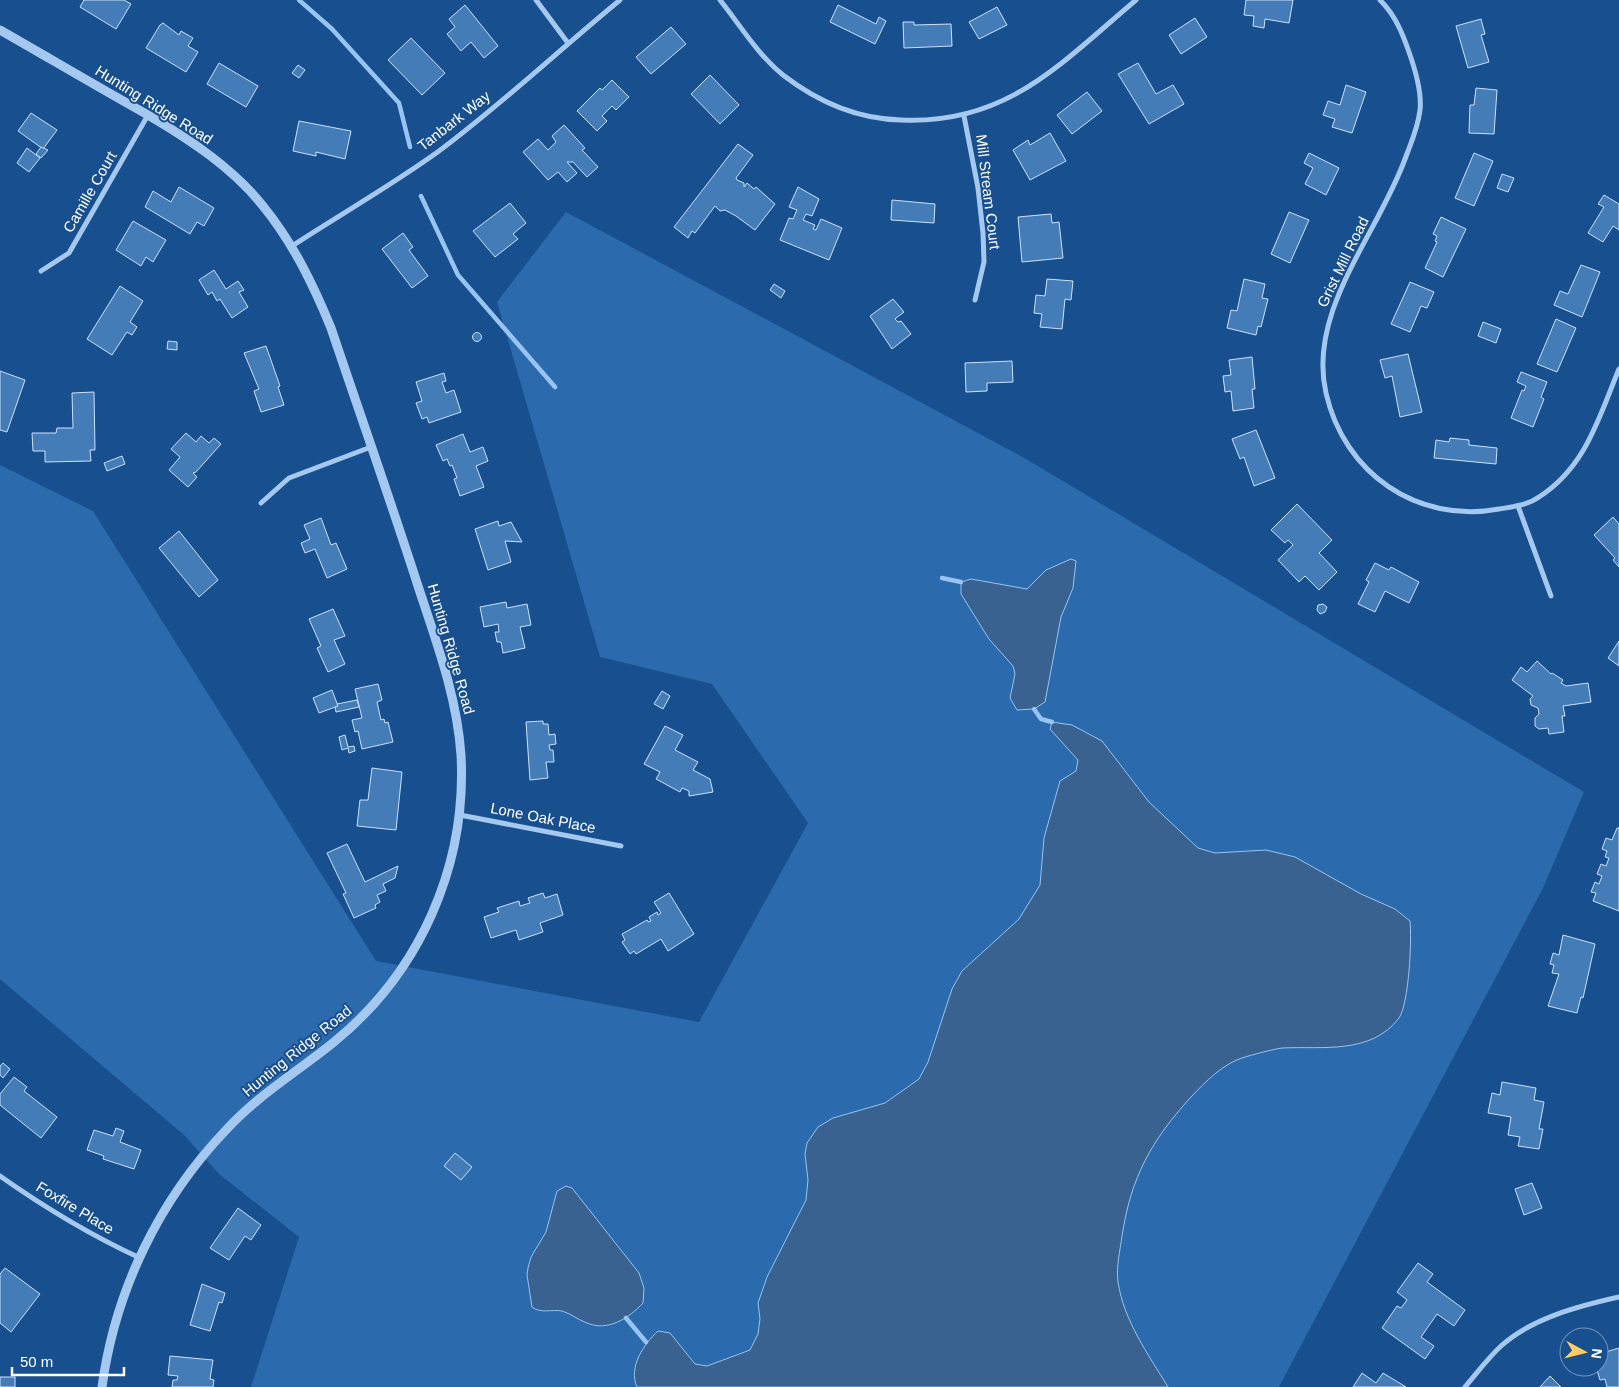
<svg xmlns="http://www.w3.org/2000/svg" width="1619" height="1387" font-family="Helvetica,sans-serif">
  <rect width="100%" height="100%" fill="#184f8f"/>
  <path fill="#2a6aad" d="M566,212L1021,456L1584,792L1543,888L1279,1387H251L299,1237L219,1174L184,1135L0,979V465L93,511L376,961L699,1022L808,823L712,684L600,657L497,302Z"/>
  <g fill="#396290" stroke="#97c4f2">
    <path d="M1071,559L1076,561L1073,588L1061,617L1045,702L1034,709L1017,710L1010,698L1015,674L1013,666L989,639L961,594V582L971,579L1027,589L1046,570Z"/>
    <path d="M1052,722L1072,725L1102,741L1149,802L1198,848L1215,853L1266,850L1295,857L1361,894L1395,909L1410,921C1412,940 1409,1003 1399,1018C1371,1055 1322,1046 1282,1048C1274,1049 1251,1055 1242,1058C1223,1064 1205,1082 1191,1097C1151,1141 1131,1177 1122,1236C1120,1251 1116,1267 1118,1282C1124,1321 1148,1354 1168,1387H637C628,1367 644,1344 658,1331L670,1333L695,1364L707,1366L750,1350L758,1334L760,1319L758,1303L767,1277L806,1200L808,1180L805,1154L807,1143L818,1127L833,1118L885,1103L919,1079L928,1062L952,989L962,971L1019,919L1040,885L1044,838L1060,781L1076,771L1078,760L1050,729Z"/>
    <path d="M566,1186L572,1188L639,1273L644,1288L643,1303C629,1318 608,1332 587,1323C578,1320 572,1314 562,1311C552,1309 541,1314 532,1307L527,1275L528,1268L531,1257L546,1232L557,1191Z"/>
  </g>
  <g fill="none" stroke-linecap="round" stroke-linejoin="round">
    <g stroke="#97c4f2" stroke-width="4.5">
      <path d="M299,0L332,29L399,103L410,147"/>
      <path d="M421,196L458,275L555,387"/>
      <path d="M942,578L961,582"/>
      <path d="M1034,709L1041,719L1052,722"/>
      <path d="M626,1318L646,1342"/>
    </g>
  </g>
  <g fill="#447cb8" stroke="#cbe2fb">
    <path d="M84,0H124L131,4L116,29L80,7Z"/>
    <path d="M1246,0H1293L1289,23L1265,19L1264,28L1253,26L1254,16L1244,15Z"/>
    <path d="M465,5L498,46L484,58L471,42L461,51L447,34L455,27L449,19Z"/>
    <path d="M838,5L876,24L879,17L886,21L875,44L830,22Z"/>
    <path d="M997,7L1007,25L979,39L969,22Z"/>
    <path d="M1195,18L1207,37L1181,54L1169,35Z"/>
    <path d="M1481,19L1485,34L1481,35L1489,62L1468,68L1456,26Z"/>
    <path d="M903,22H914V25L951,24L952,46L904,48Z"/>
    <path d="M163,23L179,35L181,31L193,38L188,46L198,52L186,72L146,48L160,25Z"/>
    <path d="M671,27L686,44L651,74L636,57Z"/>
    <path d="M411,38L445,73L422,95L388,60Z"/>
    <path d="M219,63L258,86L246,107L207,84Z"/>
    <path d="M1138,63L1156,94L1173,85L1184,104L1149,124L1118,74Z"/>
    <path d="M298,65L305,70L299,78L292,73Z"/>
    <path d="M710,75L739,105L720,124L691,94Z"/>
    <path d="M612,80L629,97L616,110L612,106L602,116L607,121L597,131L577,111L600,88L602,90Z"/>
    <path d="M1346,85L1366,92L1352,133L1332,127L1335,119L1323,115L1328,101L1340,105Z"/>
    <path d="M1476,88L1497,90L1494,134L1469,133L1470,105H1474Z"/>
    <path d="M1087,92L1102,111L1072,134L1057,115Z"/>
    <path d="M31,113L57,130L43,149L18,131Z"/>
    <path d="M299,121L351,131L345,159L316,152V156L293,151Z"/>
    <path d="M564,125L585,148L582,150L598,167L587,177L573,162H567L577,173L567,182L558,172L548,180L523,152L538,139L548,150L556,142L552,136Z"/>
    <path d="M1050,133L1066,161L1030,180L1013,150L1028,140L1030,145Z"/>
    <path d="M738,144L753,155L736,178L737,180L744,183V187L747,183L754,189L756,187L775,204L755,230L736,216L725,210L720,211L715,206L695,233L692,231L688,238L674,227Z"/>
    <path d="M41,147L48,150L41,158L36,154Z"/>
    <path d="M27,148L40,158L29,172L17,163Z"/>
    <path d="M1309,153L1339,168L1326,195L1305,184L1313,168L1304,163Z"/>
    <path d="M1474,153L1493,161L1474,206L1455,198Z"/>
    <path d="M1502,174L1514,178L1508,192L1497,188Z"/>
    <path d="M179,187L214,208L204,226L197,222L190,234L145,207L153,191L171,202Z"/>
    <path d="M798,187L819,199L812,216L806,214L803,220L815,225L813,229L816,230L821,219L842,228L829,260L780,240L789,218L793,219L797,210L789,207Z"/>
    <path d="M1604,195L1619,204V230L1613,226L1603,242L1588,233L1604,207L1598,204Z"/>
    <path d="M892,200L935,204L934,223L891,220Z"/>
    <path d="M510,203L526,223L513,234L518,239L495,257L473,231Z"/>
    <path d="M1289,212L1309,220L1290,263L1271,254Z"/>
    <path d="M1051,214L1052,223L1059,222L1063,258L1022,262L1018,217Z"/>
    <path d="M1441,217L1466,229L1443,277L1425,268L1437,242L1435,241L1437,236L1433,234Z"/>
    <path d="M133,221L166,240L153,262L146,257L141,266L116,250Z"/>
    <path d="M403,233L413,247L409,250L428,276L412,288L382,249Z"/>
    <path d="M1581,265L1600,272L1582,317L1554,305L1560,291L1568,294Z"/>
    <path d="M214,270L226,289L238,281L244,290L239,292L248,307L232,318L220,299L217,301L212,292L208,295L199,280Z"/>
    <path d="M1047,279L1073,281L1071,300L1065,299L1062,329L1040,327L1042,314L1034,313L1036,295L1045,296Z"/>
    <path d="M1244,279L1265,284L1262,298L1268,299L1261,327L1258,326L1256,335L1227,328L1231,310L1237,311Z"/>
    <path d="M1410,282L1434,292L1427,308L1421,306L1410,332L1391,324Z"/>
    <path d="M774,284L785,291L781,298L770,290Z"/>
    <path d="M120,286L143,301L130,322L137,327L132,335L127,332L112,355L87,339Z"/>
    <path d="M893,299L904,312L895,319L898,322L901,321L911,334L892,349L870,316Z"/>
    <path d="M1556,319L1576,328L1557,372L1537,364Z"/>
    <path d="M1483,322L1501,329L1496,343L1478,336Z"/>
    <circle cx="477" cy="337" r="4.5"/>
    <path d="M168,341L177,342V350L167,349Z"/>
    <path d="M266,346L280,386L278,387L284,405L261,412L254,391L259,389L244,353Z"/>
    <path d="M1408,354L1422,412L1400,417L1392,376L1385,378L1380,360Z"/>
    <path d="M1252,357L1255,389H1252L1254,408L1233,411L1231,391L1225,392L1223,376L1231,375L1229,360Z"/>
    <path d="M1012,361L1013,382L987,383V391L966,392L965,363Z"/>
    <path d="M0,371L25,380L7,432L0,430Z"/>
    <path d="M1521,372L1547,382L1541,397L1544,399L1533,427L1511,418L1522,390L1524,391L1526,386L1517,382Z"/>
    <path d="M444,373L446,381L442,382L446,393L454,390L461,412L429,423L427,417L422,419L416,403L422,401L416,382Z"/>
    <path d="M94,392L95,450H90L91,461L45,462V451H33L32,433H56L57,428H73L72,393Z"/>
    <path d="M1256,430L1275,478L1254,486L1244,457L1240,459L1232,439Z"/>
    <path d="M186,433L196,442L201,436L209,443L214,438L221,444L196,472L193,473L197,477L188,487L169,470L180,457L171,449Z"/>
    <path d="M463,434L470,452L483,447L488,461L476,466L484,487L460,496L454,479L457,478L452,465L450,466L447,459L443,461L436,445Z"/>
    <path d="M1450,438L1469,440V445L1497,448L1496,464L1434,458L1436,440L1449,442Z"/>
    <path d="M122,456L125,464L107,471L104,463Z"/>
    <path d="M1297,504L1332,540L1319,553L1337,572L1319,590L1305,576L1299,582L1278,560L1293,545L1288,540L1285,543L1271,530Z"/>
    <path d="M1613,517L1619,524V567L1613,560L1615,558L1594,535Z"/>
    <path d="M321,518L331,545L336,543L347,569L327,578L315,549L305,553L301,543L310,539L304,525Z"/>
    <path d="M498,521L499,526L511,522L522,542L505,541L511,562L488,570L475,529Z"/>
    <path d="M179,531L218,580L199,597L159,548Z"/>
    <path d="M1375,563L1389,570L1391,567L1419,582L1409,603L1385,591L1375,612L1358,604L1369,582L1366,580Z"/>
    <path d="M506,602L507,608L527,604L531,625L520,627L525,648L503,653L501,642H497L495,632H499L498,624L484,627L480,607Z"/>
    <path d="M1323,604L1327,607L1325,612L1320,614L1317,610L1318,605Z"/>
    <path d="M333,609L345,636L334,640L345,664L328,672L317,648L321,646L309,619Z"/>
    <path d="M1619,641V666L1608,658Z"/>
    <path d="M1537,661L1551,674L1552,673L1563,680L1561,683L1566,686L1588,683L1591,702L1563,706L1565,716H1562L1564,732L1549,734L1548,728L1539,729L1535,726V718L1539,714L1538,708L1531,705L1530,699L1533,696L1512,680L1521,667L1527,672Z"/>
    <path d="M378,684L382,700L377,702L381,720L384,719L385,723L388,722L393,742L362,749L358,731L355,732L352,720L362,718L355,689Z"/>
    <path d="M332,690L338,706L319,713L313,698Z"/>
    <path d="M662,691L670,696L663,709L654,704Z"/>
    <path d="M357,700L359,707L336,712L335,707L338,706L337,704Z"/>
    <path d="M543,721V724H548L549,735L555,734L556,744L549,745L550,750H553L554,762H546L548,778L530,780L526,722Z"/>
    <path d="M665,726L683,735L675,750L698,762L693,770L710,779L713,792L689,796V791L682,788L680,792L656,779L660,772L644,764Z"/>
    <path d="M345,735L348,747L354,746L355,751L349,753L348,748L342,750L339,737Z"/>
    <path d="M372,768L402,772L396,830L357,826L360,800H368Z"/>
    <path d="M1617,828H1619V911L1593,901L1596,893L1591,892L1595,882L1599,884L1602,876L1597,874L1601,864L1606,866L1609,858L1605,857L1607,851L1602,849L1606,838L1612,840Z"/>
    <path d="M347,844L365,882L398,866L395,878L383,884L386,891L377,895L380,902L375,905L376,908L354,918L343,894L346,893L327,853Z"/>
    <path d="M543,893L545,898L557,894L563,915L540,923L543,932L519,940L516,930L491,938L484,917L499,912L497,908L519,901L520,906L530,903L528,898Z"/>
    <path d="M669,893L694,934L668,951L661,939L636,954L634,951L630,954L622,942L625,940L622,934L647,920L648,922L651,921L649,917L657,912L658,915L661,913L654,902Z"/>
    <path d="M1563,935L1595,944L1583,998L1581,997L1577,1013L1548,1006L1559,974L1552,973L1554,965L1550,964L1553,953L1559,955Z"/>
    <path d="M3,1063L10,1069L3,1078L0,1075V1066Z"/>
    <path d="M14,1077L27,1087L24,1091L57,1117L41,1138L0,1105V1094Z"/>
    <path d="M1502,1082L1536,1088L1534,1100L1544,1102L1539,1129H1543L1539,1149L1518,1146L1520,1137L1508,1135L1511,1117L1488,1113L1492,1093L1500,1095Z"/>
    <path d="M116,1128L124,1131L120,1142L141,1150L134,1169L103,1159L104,1156L87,1150L94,1130L113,1136Z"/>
    <path d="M455,1153L472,1167L461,1180L444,1166Z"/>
    <path d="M1532,1183L1542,1208L1524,1215L1515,1189Z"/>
    <path d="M238,1208L261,1225L251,1240L245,1236L229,1260L210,1248Z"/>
    <path d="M1418,1263L1433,1274L1427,1282L1465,1310L1454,1326L1437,1314L1421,1337L1434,1346L1425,1359L1382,1328L1397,1306L1401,1308L1407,1300L1397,1292Z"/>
    <path d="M5,1268L40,1294L11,1332L0,1323V1274Z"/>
    <path d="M202,1284L225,1293L222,1303L219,1302L210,1331L190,1325Z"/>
    <path d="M1619,1348V1387H1607L1605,1379L1600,1380L1596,1367H1599V1354Z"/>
    <path d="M170,1356L213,1360L210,1379L214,1380L213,1387H172L173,1380H177L178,1376L168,1375Z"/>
    <path d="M1362,1373L1376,1383L1383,1373L1406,1387H1353Z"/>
    <path d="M1550,1376L1561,1387H1540Z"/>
    <rect x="0" y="1377" width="15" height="10"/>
  </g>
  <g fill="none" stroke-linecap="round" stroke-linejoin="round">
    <g stroke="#a4c8ef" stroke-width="5">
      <path d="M536,0L568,43"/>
      <path d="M720,0C740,25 758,55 783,75C818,102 857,119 901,120C1007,125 1061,63 1136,0"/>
      <path d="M1380,0C1395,15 1402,32 1409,52C1415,69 1422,92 1420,110C1418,128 1411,143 1405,159C1378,234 1307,311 1326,393C1344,473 1417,524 1499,509C1512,507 1528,505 1539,497C1586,467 1599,417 1619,369"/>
      <path d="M964,116L978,188L983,233L984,262L975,300"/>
      <path d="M292,246C341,214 392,185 439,151C502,104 559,50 620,0"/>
      <path d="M41,271L69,253L148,115"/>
      <path d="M261,503L289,478L371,447"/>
      <path d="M1518,506L1551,596"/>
      <path d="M460,815L621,846"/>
      <path d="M0,1176C44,1207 90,1235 140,1258"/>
      <path d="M1465,1387C1477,1373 1488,1358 1501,1346C1532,1318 1579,1306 1619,1297"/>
    </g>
    <path stroke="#a4c8ef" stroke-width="9" d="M0,30C49,58 98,87 148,115C189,139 233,168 263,206C293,243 313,284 331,328C360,414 390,499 418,586C436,641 457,696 461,755C467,866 420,972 334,1042C297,1072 258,1095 226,1130C159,1200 115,1291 102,1387"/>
  </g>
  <g text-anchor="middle" stroke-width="4" stroke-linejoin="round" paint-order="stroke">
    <g font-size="15" fill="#fff" stroke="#184f8f">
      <text transform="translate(154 105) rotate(32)" y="5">Hunting Ridge Road</text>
      <text transform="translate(454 121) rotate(-38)" y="5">Tanbark Way</text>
      <text transform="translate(90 192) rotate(-60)" y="5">Camille Court</text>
      <text transform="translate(988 192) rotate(83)" y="5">Mill Stream Court</text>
      <text transform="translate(1343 262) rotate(-64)" y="5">Grist Mill Road</text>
      <text transform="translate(451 649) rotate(74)" y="5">Hunting Ridge Road</text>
      <text transform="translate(543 818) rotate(11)" y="5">Lone Oak Place</text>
      <text transform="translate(297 1051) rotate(-39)" y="5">Hunting Ridge Road</text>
      <text transform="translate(75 1208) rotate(31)" y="5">Foxfire Place</text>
    </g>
  </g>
  <g transform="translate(1584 1352) rotate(97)"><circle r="24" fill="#184f8f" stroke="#7495bc"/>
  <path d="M0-4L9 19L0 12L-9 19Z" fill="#ffcd62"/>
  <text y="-8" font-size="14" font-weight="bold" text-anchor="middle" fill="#ffffff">N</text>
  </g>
  <path d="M12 1367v8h112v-8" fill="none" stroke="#ffffff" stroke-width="2.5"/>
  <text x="20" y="1367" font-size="15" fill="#ffffff" stroke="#184f8f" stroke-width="4" paint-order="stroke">50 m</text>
</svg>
